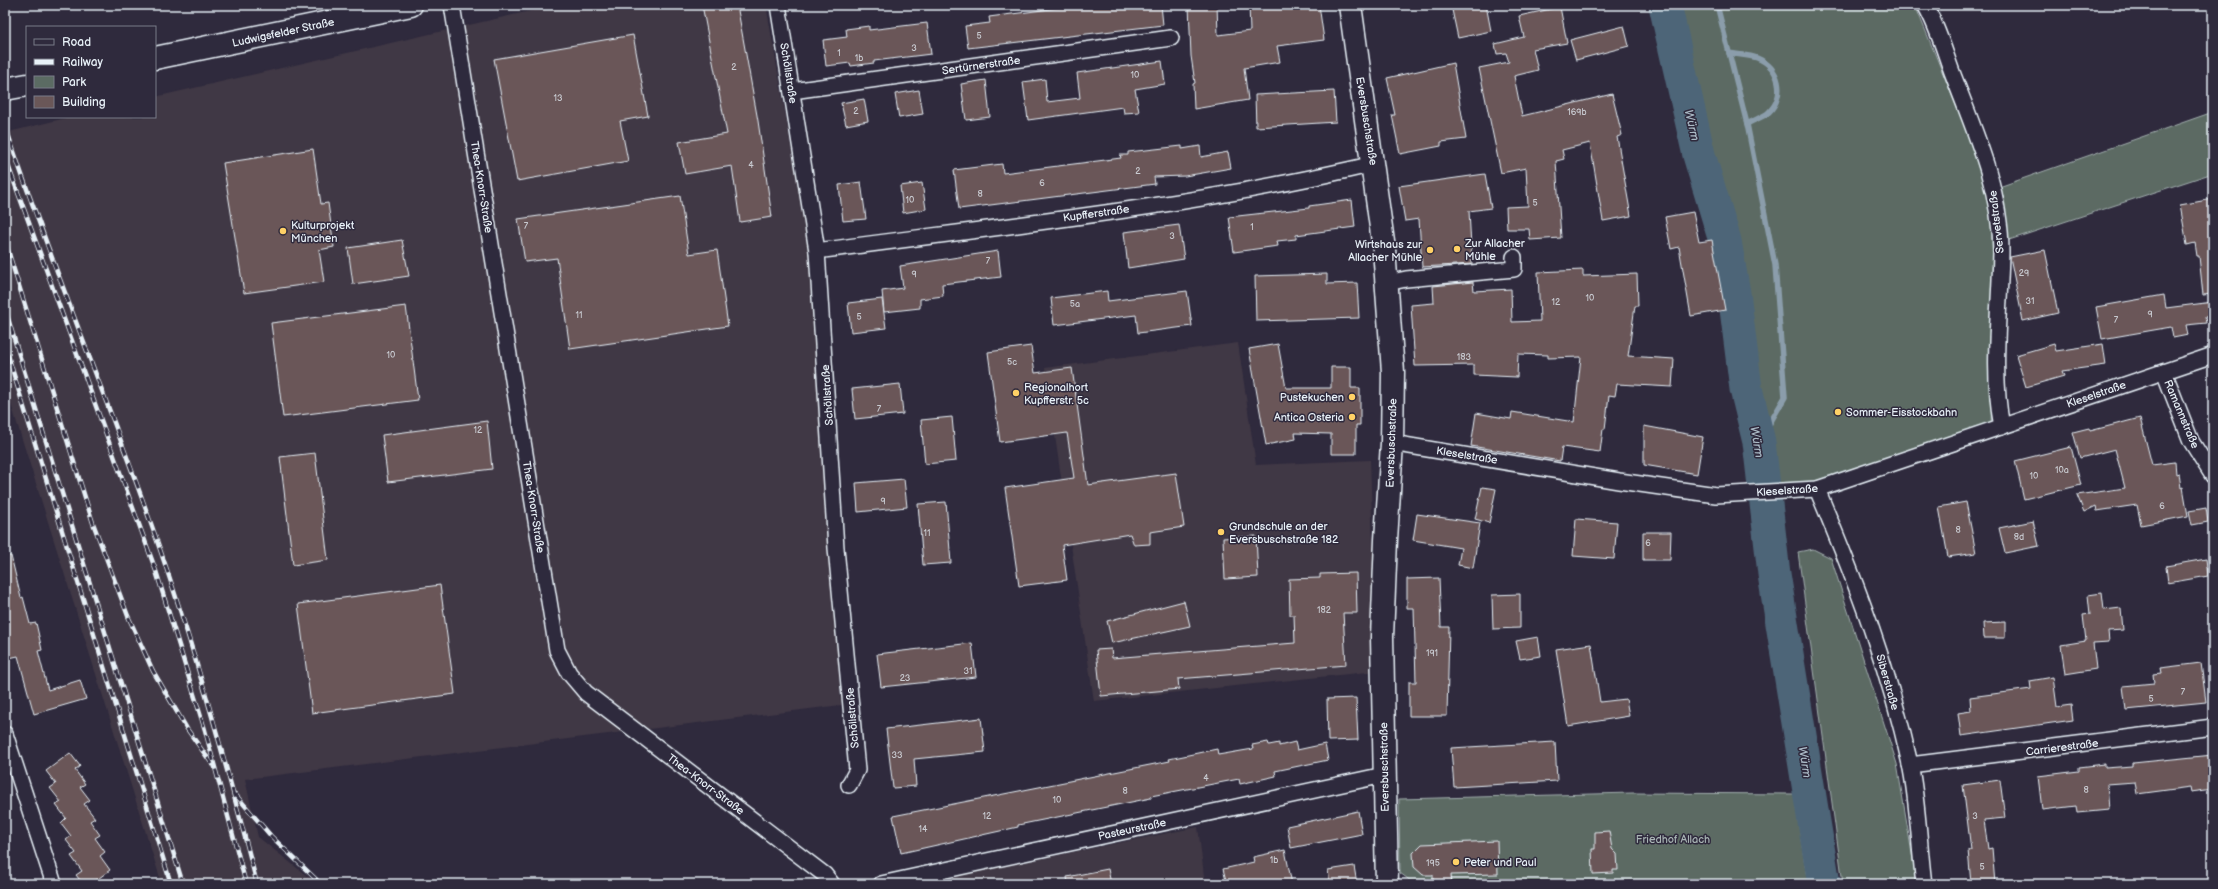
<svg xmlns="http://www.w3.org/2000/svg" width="2218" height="889" font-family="'Balsamiq Sans',sans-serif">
  <rect width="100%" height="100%" fill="#2f2a3d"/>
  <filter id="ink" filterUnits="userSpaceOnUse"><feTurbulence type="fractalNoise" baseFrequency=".025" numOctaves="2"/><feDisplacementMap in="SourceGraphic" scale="8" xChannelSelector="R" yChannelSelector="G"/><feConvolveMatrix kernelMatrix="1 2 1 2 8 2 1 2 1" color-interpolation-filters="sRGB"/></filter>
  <g filter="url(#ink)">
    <g fill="#413845">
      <path d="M556,5H766L810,252L841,705L245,779L258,837L317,884H162L5,385V133L70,117H155V97Z"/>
      <path d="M1238,343L1256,465L1370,460L1377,671L1094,701L1045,368Z"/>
      <path d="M1198,827L1205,884H925L969,873Z"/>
    </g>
    <g fill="#5b6b63" stroke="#a2aeae">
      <path d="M1670,5H1915L1982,169L1995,239L1991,427L1803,485L1764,483L1738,287Z"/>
      <path d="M2213,112V173L2006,241L1999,187Z"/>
      <path d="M1813,549L1831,558L1897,764L1917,884H1843L1798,552Z"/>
      <path d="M1632,793L1794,794L1808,884H1415L1400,873L1399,799Z"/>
    </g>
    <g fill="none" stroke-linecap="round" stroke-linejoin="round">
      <g stroke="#8b9dab" stroke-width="5.5">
        <path d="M1717,5L1747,124L1775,265L1785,397L1759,442"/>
        <path d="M1729,53C1738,55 1749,55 1757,58C1780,67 1786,95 1769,112C1764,117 1753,120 1747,124"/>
      </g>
      <path stroke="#4d6578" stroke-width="33" d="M1665,5L1699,155L1725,241L1734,293L1746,389L1759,442L1774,574L1824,884"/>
    </g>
    <g fill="#6a5758" stroke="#e8f1f8">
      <path d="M702,5H737L758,121L772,217L740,222L732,166L685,174L679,142L727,134Z"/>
      <path d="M1081,5H1161L1163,25L968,48L965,26L990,23L989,17Z"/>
      <path d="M1189,5H1217L1218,35L1250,31L1249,5H1319L1324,40L1277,46L1280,62L1244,68L1248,100L1194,109L1193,84L1195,83L1191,56Z"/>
      <path d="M1451,5H1486L1491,31L1458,38Z"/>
      <path d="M1560,7L1567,43L1533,49L1538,70L1514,76L1522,116L1612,94L1622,135L1617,137L1631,216L1603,221L1590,143L1562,150L1564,159L1556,161L1561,238L1530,240L1529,229H1507L1506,207L1528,206L1526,168L1501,173L1479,68L1509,62L1506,53L1497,54L1495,44L1524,37L1519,16Z"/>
      <path d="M927,23L931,54L874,61V63L851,66L850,63L826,66L823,40L847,37L846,29L869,26V30Z"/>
      <path d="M1624,26L1629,46L1576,60L1570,40Z"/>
      <path d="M633,35L648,116L620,121L628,161L517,181L494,59Z"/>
      <path d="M1162,61L1165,84L1135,89L1139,112L1124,113L1123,107L1028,120L1023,82L1045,79L1047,102L1080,98L1077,73Z"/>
      <path d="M1453,63L1466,139L1441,142V146L1400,154L1392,115H1395L1387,78Z"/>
      <path d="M986,80L990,117L966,120L961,84Z"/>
      <path d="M919,90L923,114L899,118L895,94Z"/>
      <path d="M1334,91L1336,122L1256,127L1255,95Z"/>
      <path d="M864,99L868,121L846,125L841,103Z"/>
      <path d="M1182,146V149L1200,146L1201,157L1228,152L1231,168L1185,176L1154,177L1155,184L959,209L954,170L1002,164L1003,173L1121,158L1120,155H1128V152Z"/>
      <path d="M313,149L321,204L328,203L334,247L319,250L324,282L244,293L223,163Z"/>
      <path d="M1485,174L1491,208L1469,211L1472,264L1422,267L1419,219L1405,221L1399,186Z"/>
      <path d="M861,182L866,219L843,221L839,185Z"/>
      <path d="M922,183L926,209L903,213L900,186Z"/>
      <path d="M680,196L689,254L717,250L728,326L570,349L557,258L525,262L518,219Z"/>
      <path d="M2213,199V294L2203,295L2199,256H2197L2195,243L2187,245L2180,205Z"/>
      <path d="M1352,200L1355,227L1296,235V239L1277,241L1278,246L1234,252L1229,217L1309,208V206Z"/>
      <path d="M1693,212L1699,242L1712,240L1725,310L1691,316L1679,247L1671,249L1665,217Z"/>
      <path d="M1179,225L1184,259L1128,268L1124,232Z"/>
      <path d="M402,240L409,276L353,284L348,248Z"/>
      <path d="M2045,250L2058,313L2023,321L2010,257Z"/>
      <path d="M998,251L1001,277L942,284L943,296L920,299V308L884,312L882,291L903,288L900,266Z"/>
      <path d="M1583,270V276L1637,274L1638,306H1635L1628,356L1674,359L1672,387L1617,384L1615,396L1609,395L1605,429H1603L1600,452L1562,447L1560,461L1471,446L1476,413L1511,419L1512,412L1574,422L1581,357L1548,358V355L1518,354L1517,377L1474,375V365L1415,366L1411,305L1434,303L1433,286L1473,282L1474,291L1511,289L1512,322L1540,321L1538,272Z"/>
      <path d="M1327,274V284L1357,283L1359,318L1256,321L1255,276Z"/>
      <path d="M1107,291L1108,301L1187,291L1192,326L1138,333L1136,315L1054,325L1051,298Z"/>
      <path d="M2164,295L2166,308L2213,302V316L2205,317L2206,323L2186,325L2188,335L2173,338L2171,327L2102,339L2096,307Z"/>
      <path d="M882,299L886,328L851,332L848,303Z"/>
      <path d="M406,306L418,400L283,417L271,323Z"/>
      <path d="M1278,344L1286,388H1331V367H1351V388H1360V425H1356V454H1331V434L1295,433L1296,439L1266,445L1249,349Z"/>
      <path d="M2054,344L2056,351L2103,344L2106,365L2062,371L2064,376L2026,387L2016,355Z"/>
      <path d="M1031,346L1035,373L1072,368L1088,485L1176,473L1184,527L1150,532V544L1134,545L1130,534L1062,545L1067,580L1019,586L1005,488L1074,478L1067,433L1000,442L988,352Z"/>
      <path d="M900,384L903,414L855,419L852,389Z"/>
      <path d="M952,417L956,461L925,464L921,420Z"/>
      <path d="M2140,418L2152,465L2175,462L2176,474L2179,473L2181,488L2183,487L2188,516L2141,525L2137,505L2097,511L2096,506L2084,512L2077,495L2125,488L2115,449L2080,458L2073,432L2089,428L2090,431Z"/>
      <path d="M487,421L492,469L388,482L382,435Z"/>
      <path d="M1644,426L1703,437L1697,474L1644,465Z"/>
      <path d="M2071,447L2081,485L2024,499L2015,461Z"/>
      <path d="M315,453L328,560L293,565L280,457Z"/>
      <path d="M904,479L907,507L858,512L856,483Z"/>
      <path d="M1482,487L1496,489L1489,523L1475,519Z"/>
      <path d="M946,502L951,563L923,565L918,504Z"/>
      <path d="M1966,502L1976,553L1948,557L1939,507Z"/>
      <path d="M2206,508L2208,522L2192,525L2189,511Z"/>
      <path d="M1417,514L1480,523L1473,568L1458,565L1461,548L1413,540Z"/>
      <path d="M1576,519L1617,522L1614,559L1573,556Z"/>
      <path d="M2033,521L2039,546L2005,553L1999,528Z"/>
      <path d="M1643,532H1671L1670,560H1643Z"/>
      <path d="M1256,536L1258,577L1225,579L1223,538Z"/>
      <path d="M5,556H11L21,598L23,597L30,624L36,623L42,650L38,651L48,690L80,680L86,699L34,714L18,656L9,658L5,641Z"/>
      <path d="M2206,559L2208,576L2168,583L2166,566Z"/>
      <path d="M1356,573L1357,613H1343L1346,665L1178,679L1179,689L1101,696L1096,650L1111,649L1112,658L1295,643L1294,615H1290L1289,579L1320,578V574Z"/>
      <path d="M1439,578L1441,627H1449L1447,716H1409V682H1416L1414,608H1407V579Z"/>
      <path d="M440,585L455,694L312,713L298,604Z"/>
      <path d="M2102,593L2104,610L2121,608L2123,630L2108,631L2109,642L2093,643L2096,669L2065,674L2061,645L2086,641L2083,615L2090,614L2088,595Z"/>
      <path d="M1520,594V628L1493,629L1492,595Z"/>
      <path d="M1184,601L1190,626L1112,643L1107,621Z"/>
      <path d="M2005,622V638H1984L1983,623Z"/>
      <path d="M1538,637L1541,656L1520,659L1516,641Z"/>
      <path d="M972,643L976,677L881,687L877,654Z"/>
      <path d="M1591,644L1600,702L1626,699L1629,716L1568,726L1556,649Z"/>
      <path d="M2201,663L2206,702L2126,710L2123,686L2154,683L2153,674L2161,673L2160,668Z"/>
      <path d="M2053,677L2057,707L2071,705L2073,720L1961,736L1958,713L1971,711L1970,697L2031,689L2030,681Z"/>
      <path d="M1356,698L1358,740L1328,741L1327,699Z"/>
      <path d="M981,718L985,752L914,759L916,786L893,788L886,729Z"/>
      <path d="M1268,742L1269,745L1279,743V746L1295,742L1297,750L1325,744L1328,760L1275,771L1276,776L1240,784L1239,779L1151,796V798L1018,825V827L901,853L893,816L1170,761L1169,759L1217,749L1218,755L1253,749L1252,745Z"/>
      <path d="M1555,742L1557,781L1454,787L1451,748Z"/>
      <path d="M70,753L80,766L75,770L85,784L80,787L90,800L84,804L95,818L90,821L100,835L95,838L105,852L100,856L110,870L91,884H83L76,875L82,871L71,856L76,853L66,840L71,836L61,823L66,818L56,805L61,802L50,788L56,784L46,771Z"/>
      <path d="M2213,755V789L2191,792L2190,787L2137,794L2135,782L2107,784L2109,810L2077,813L2076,806L2042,810L2038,776L2079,771V767L2105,764V768L2133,766V763Z"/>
      <path d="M2000,780L2005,818L1984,820L1988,849L1992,848L1995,884H1971L1968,850H1971L1963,785Z"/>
      <path d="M1358,811L1362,834L1291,848L1287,826Z"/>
      <path d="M1609,831L1612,849L1617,854L1618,870H1613V873L1593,874L1592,849H1595V832Z"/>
      <path d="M1497,841L1498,874L1451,875L1452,884H1433V875H1423L1414,867L1413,853L1422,844Z"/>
      <path d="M1285,850L1292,884H1227L1223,869L1254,862L1253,857Z"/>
      <path d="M1354,866L1357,884H1330L1328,870Z"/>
      <path d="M1108,869L1111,884H1068L1067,877Z"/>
    </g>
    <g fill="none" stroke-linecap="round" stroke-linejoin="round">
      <g stroke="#e8f1f8" stroke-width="18">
        <g id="street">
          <path d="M452,5L557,650L569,673L586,693L825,875L832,884"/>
          <path d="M778,5L817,251L836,548L857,770L849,785"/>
          <path d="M1925,5C1937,25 1944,50 1952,72C1974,130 2001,189 2001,252C2000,310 1991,370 2002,427"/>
          <path d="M792,91L1171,38"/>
          <path d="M817,251C1003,226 1191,207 1374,164"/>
          <path d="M1387,283L1406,279L1514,269V257"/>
          <path d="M2164,372L2191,441L2213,476"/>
          <path d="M1392,443L1619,481L1716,495L1817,489L2213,355"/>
          <path d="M1817,489C1855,579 1889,668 1910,764C1918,801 1919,846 1924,884"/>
          <path d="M5,734L54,884"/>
          <path d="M1910,765L2213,727"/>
          <path d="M881,884L1384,775"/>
        </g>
      </g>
      <g stroke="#e8f1f8" stroke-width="25">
        <g id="secondary">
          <path d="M1350,5L1384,249L1393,372L1392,443L1386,540L1382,637L1387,884"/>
          <path d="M155,58L411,5"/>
          <path d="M5,89L27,85"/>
        </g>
      </g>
      <use href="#street" stroke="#2f2a3d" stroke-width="15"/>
      <use href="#secondary" stroke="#2f2a3d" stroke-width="22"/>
      <g stroke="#e8f1f8" stroke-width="4.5">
        <g id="rail">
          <path d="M5,125C54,274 116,418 166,567C201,671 230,778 257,884"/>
          <path d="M5,157L156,571L205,730L246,884"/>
          <path d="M5,241L93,523L128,616L153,671L187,729L212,764"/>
          <path d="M5,309L183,884"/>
          <path d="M5,346L171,884"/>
          <path d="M235,794L271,836L321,884"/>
        </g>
      </g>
      <use href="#rail" stroke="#2f2a3d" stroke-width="3" stroke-dasharray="9" stroke-linecap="butt"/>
    </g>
  </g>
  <g fill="#ffd166" stroke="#2f2a3d" stroke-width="1.5">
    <circle cx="283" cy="231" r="4"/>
    <circle cx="1457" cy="249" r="4"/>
    <circle cx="1430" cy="250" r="4"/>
    <circle cx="1016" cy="393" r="4"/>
    <circle cx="1352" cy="397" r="4"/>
    <circle cx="1838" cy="412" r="4"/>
    <circle cx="1352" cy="417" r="4"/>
    <circle cx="1221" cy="532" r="4"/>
    <circle cx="1456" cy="862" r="4"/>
  </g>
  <g text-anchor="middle" stroke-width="3" stroke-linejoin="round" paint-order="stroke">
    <g font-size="9" fill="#c8cad0">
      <text x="979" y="39">5</text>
      <text x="914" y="51">3</text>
      <text x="839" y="56">1</text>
      <text x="859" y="61">1b</text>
      <text x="734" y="70">2</text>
      <text x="1135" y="78">10</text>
      <text x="558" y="101">13</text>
      <text x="856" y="114">2</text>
      <text x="1577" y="115">169b</text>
      <text x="751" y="168">4</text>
      <text x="1138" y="174">2</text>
      <text x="1042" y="186">6</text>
      <text x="980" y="197">8</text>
      <text x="910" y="203">10</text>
      <text x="1535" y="206">5</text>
      <text x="526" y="229">7</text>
      <text x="1252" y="230">1</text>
      <text x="1172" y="239">3</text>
      <text x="988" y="264">7</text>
      <text x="2024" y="276">29</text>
      <text x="914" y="277">9</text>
      <text x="1590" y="301">10</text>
      <text x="2030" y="304">31</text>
      <text x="1556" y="305">12</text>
      <text x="1075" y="307">5a</text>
      <text x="2150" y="317">9</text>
      <text x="579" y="318">11</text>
      <text x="859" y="320">5</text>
      <text x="2116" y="323">7</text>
      <text x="391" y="358">10</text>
      <text x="1464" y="360">183</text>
      <text x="1012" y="365">5c</text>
      <text x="879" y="412">7</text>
      <text x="478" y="433">12</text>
      <text x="2062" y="473">10a</text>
      <text x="2034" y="479">10</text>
      <text x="883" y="504">9</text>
      <text x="2162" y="509">6</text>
      <text x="1958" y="533">8</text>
      <text x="927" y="536">11</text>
      <text x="2019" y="540">8d</text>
      <text x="1648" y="546">6</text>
      <text x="1324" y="613">182</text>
      <text x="1432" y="656">191</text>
      <text x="968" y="674">31</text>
      <text x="905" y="681">23</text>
      <text x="2183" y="695">7</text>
      <text x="2151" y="702">5</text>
      <text x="897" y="758">33</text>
      <text x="1206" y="781">4</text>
      <text x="2086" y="793">8</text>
      <text x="1125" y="794">8</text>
      <text x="1057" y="803">10</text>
      <text x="987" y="819">12</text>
      <text x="1975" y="819">3</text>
      <text x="923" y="832">14</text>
      <text x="1274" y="863">1b</text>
      <text x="1433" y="866">195</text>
      <text x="1982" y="870">5</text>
    </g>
    <g font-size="11" fill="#e8f1f8" stroke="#2f2a3d">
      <text transform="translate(283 32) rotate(-12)" y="4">Ludwigsfelder Straße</text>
      <text transform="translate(981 65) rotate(-8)" y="4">Sertürnerstraße</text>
      <text transform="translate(789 73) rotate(81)" y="4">Schöllstraße</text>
      <text transform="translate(1367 121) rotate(81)" y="4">Eversbuschstraße</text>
      <text transform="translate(482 187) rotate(81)" y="4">Thea-Knorr-Straße</text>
      <text transform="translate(1096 213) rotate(-8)" y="4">Kupfferstraße</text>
      <text transform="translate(1996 222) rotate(-97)" y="4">Servetstraße</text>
      <text transform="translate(2096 394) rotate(-19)" y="4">Kleselstraße</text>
      <text transform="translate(827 395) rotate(-94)" y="4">Schöllstraße</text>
      <text transform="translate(2182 414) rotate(67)" y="4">Ramannstraße</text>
      <text transform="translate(1391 443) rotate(-88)" y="4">Eversbuschstraße</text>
      <text transform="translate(1467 455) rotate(9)" y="4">Kleselstraße</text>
      <text transform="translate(1787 490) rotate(-4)" y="4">Kleselstraße</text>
      <text transform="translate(534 507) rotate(81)" y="4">Thea-Knorr-Straße</text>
      <text transform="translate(1888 682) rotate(74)" y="4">Siberstraße</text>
      <text transform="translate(852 718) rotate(-95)" y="4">Schöllstraße</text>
      <text transform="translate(2062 747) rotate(-7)" y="4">Carrierestraße</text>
      <text transform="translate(1384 767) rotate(-91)" y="4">Eversbuschstraße</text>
      <text transform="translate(706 784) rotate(37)" y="4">Thea-Knorr-Straße</text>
      <text transform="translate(1132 829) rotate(-12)" y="4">Pasteurstraße</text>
    </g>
    <g font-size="11" fill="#e8f1f8" stroke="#2f2a3d" text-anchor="start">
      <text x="291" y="229">Kulturprojekt<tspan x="291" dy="13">München</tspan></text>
      <text x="1465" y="247">Zur Allacher<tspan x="1465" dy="13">Mühle</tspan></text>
      <text x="1422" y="248" text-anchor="end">Wirtshaus zur<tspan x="1422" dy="13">Allacher Mühle</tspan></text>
      <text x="1024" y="391">Regionalhort<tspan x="1024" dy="13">Kupfferstr. 5c</tspan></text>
      <text x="1344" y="401" text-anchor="end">Pustekuchen</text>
      <text x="1846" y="416">Sommer-Eisstockbahn</text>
      <text x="1344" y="421" text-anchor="end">Antica Osteria</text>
      <text x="1229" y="530">Grundschule an der<tspan x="1229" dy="13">Eversbuschstraße 182</tspan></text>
      <text x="1464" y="866">Peter und Paul</text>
    </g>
    <g font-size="11" fill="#a9b5b5" stroke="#2f2a3d">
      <text x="1673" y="843">Friedhof Allach</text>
    </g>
    <g font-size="12" font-style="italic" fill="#aab9c5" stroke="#2f2a3d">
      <text transform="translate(1692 125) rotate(77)" y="4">Würm</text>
      <text transform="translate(1757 442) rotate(80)" y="4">Würm</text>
      <text transform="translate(1805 762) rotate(81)" y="4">Würm</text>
    </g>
  </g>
  <rect width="2218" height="889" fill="none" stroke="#2f2a3d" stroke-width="20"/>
  <rect x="10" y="10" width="2198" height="869" fill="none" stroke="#e8f1f8" stroke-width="1.5" filter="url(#ink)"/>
  <rect x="26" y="26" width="130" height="92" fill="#2f2a3d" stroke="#797a88"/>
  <rect x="34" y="39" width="20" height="6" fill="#2f2a3d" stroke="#797a88"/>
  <text x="62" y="46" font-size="12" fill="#e8f1f8">Road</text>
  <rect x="34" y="59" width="20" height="6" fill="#e8f1f8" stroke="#797a88"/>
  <text x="62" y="66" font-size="12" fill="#e8f1f8">Railway</text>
  <rect x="34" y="76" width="20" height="12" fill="#5b6b63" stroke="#797a88"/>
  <text x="62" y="86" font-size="12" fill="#e8f1f8">Park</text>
  <rect x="34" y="96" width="20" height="12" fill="#6a5758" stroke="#797a88"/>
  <text x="62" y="106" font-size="12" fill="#e8f1f8">Building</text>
</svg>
